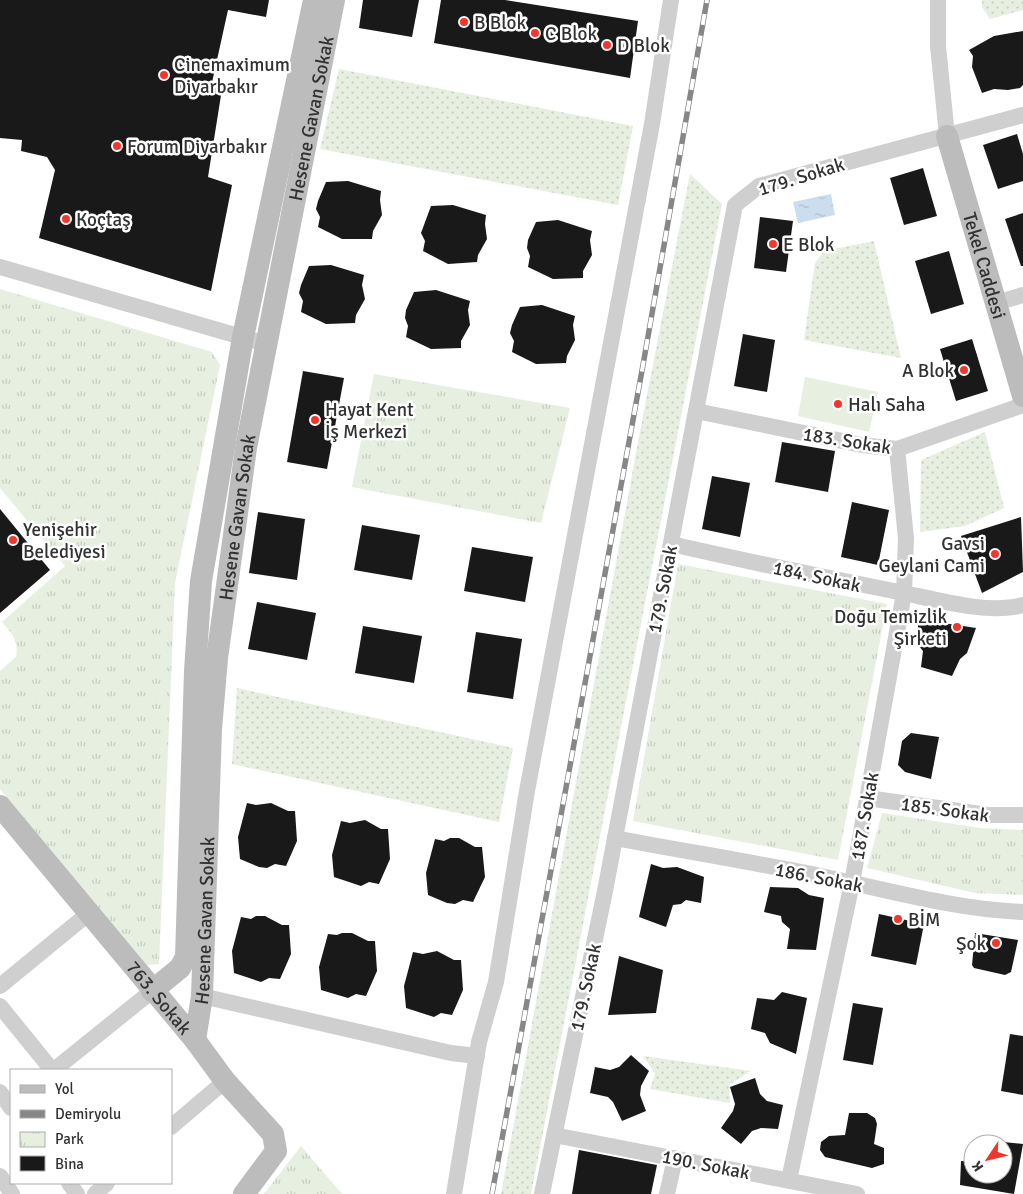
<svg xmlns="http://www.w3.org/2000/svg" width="1023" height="1194" font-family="Signika,sans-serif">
  <defs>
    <pattern id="grass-dots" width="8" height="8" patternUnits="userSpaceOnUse" patternTransform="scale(1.25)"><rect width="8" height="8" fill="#e6efe0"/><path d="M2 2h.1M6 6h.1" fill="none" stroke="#c6cdc1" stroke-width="1.8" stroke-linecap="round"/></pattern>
    <pattern id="park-tufts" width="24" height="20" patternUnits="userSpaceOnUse" patternTransform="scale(1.25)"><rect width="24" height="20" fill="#e6efe0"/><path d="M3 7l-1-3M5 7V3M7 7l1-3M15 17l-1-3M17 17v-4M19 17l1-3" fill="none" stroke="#c6cdc1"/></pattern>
    <pattern id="water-ripples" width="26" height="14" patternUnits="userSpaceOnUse" patternTransform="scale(1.25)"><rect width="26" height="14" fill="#ccddef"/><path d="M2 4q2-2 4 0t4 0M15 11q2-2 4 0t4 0" fill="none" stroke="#b0becd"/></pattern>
  </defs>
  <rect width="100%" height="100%" fill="#fff"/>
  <g fill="url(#grass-dots)">
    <path d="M982,0H1023V10L990,19L982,7Z"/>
    <path d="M339,69L633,126L618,205L320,149Z"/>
    <path d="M690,174L722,204L531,1194H501L638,442Z"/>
    <path d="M874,241L901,358L804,340L815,263L824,251Z"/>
    <path d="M985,432L1004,508L965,526L920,532L921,460Z"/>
    <path d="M237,688L513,748L499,822L232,764Z"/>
    <path d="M643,1056L751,1071L729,1085L730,1103L650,1089L655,1074Z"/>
  </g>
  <g fill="url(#park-tufts)">
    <path d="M0,289L212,352L220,365L175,583L159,964L147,965L0,789V671L16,657C19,642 12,633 2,622L65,566L0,488Z"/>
    <path d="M374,374L570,408L541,523L352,487Z"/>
    <path d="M678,564L887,604L838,860L633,821Z"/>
    <path d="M882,813L980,828L1023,830V895L975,893L867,868Z"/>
    <path d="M301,1146L342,1194H264Z"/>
  </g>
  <path fill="#e6efe0" d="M805,377L878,392L869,432L798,416Z"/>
  <path fill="url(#water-ripples)" d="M831,194L835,215L798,223L793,202Z"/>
  <g fill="#191919">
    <path d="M0,0H269L266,17L228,10L211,87L222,89L208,177L232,185L211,291L39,238L55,170L47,157L21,151L22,140L0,138Z"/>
    <path d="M363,0H419L412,37L359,28Z"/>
    <path d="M441,0H505L638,21L630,78L434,43Z"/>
    <path d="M1023,31V85L1020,88L1008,90L994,89L982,93L972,67L973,56L969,50L994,36Z"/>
    <path d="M1017,134L1023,154V181L998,189L983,145Z"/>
    <path d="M923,168L937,216L904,225L890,178Z"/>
    <path d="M348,181L381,191L380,200L382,215L373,231L372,239H342L318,227L320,217L316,209L318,201L326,182Z"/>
    <path d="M453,205L486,215L485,224L487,239L478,255L477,262L448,264L423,251L425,241L421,233L431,206Z"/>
    <path d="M1023,213V266H1021L1005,219Z"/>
    <path d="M760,217L793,221L786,272L754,268Z"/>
    <path d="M558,220L592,231L590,240L592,255L583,271V278L553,279L528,267L530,256L527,248L528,240L536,222Z"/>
    <path d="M949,251L964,304L931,314L915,261Z"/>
    <path d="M331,265L364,275L362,285L365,299L356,315L355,323L326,324L301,312L303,301L299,293L301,285L309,266Z"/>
    <path d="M436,290L470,301L468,310L470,325L461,341V348L431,349L406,337L408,326L405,318L406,310L414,292Z"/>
    <path d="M542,305L575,316L573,325L575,340L567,356L566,363L536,364L512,352L514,341L510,333L512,325L520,307Z"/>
    <path d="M743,334L775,340L767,392L734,386Z"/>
    <path d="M972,339L988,391L956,401L940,349Z"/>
    <path d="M303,371L344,378L327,469L287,462Z"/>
    <path d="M782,442L835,451L828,492L775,482Z"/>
    <path d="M712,476L750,483L740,537L702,529Z"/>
    <path d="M852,502L889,510L878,565L841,557Z"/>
    <path d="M0,509L50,570L0,613Z"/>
    <path d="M258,512L305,519L297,580L249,573Z"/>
    <path d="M1021,517L1023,572L982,593L961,536Z"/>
    <path d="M362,525L420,535L412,580L354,570Z"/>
    <path d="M472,547L533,557L525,602L464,591Z"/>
    <path d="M257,602L316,613L307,660L248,649Z"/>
    <path d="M918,619L976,628L967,653L960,659L952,676L921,667L923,651L918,645Z"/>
    <path d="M363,626L422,636L414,683L355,673Z"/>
    <path d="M476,632L522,639L513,699L467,692Z"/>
    <path d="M911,733L939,737L931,779L905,772L898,765L902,741Z"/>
    <path d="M247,803L256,805L271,803L288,811H295L297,841L286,866L275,864L267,868L259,867L240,859L238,837Z"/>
    <path d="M365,820L381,829H388L390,859L379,884L369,882L361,886L334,877L332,855L341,821L350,823Z"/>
    <path d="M450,838H459L475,847H482L485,877L473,902L463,900L455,904L447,903L428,895L426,873L435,839L444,841Z"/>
    <path d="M651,864L663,868L677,867L704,877L701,903L686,900L681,904L673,905L666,927L639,917Z"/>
    <path d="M770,887L798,888L809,895L824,898L816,950L787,949L790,929L782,922L781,916L764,912Z"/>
    <path d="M879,914L924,924L916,965L871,956Z"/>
    <path d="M256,916H265L282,925H289L291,954L280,979L269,978L261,982L234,973L232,951L241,917L251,919Z"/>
    <path d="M342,933H352L368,941H375L377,971L366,996L356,994L348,998L321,990L319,967L328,934L337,935Z"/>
    <path d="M975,933L1018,940L1011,972L1005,975L974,968L972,965Z"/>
    <path d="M437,951L454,960H461L463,990L452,1015L441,1013L434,1017L406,1008L404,986L413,952L423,954Z"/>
    <path d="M619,956L663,970L656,1013L608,1015Z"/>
    <path d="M782,992L807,998L796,1054L770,1043L765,1033L751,1029L757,998L774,1000Z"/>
    <path d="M853,1003L883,1008L873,1065L843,1060Z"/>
    <path d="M1010,1034L1023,1036V1095L1001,1091Z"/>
    <path d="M631,1055L649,1071L641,1086L640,1095L646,1111L622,1121L613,1102L608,1097L590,1093L595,1067L610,1070L619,1067Z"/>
    <path d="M755,1078L760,1094L767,1101L783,1105L778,1129L761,1128L752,1131L741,1144L721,1128L733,1111L735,1104L730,1087Z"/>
    <path d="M849,1113H867L875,1118L877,1124L874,1144L884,1148V1164L872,1168L825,1157L820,1150L821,1142L829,1136L845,1135Z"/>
    <path d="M1003,1142L1023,1144L1014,1194L960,1185L961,1161L973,1162V1174H1003Z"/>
    <path d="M579,1150L657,1165L651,1194H572Z"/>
  </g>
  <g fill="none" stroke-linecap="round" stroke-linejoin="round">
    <g stroke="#cfcfcf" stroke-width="16">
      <path d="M938,0V46L947,136"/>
      <path d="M0,267L266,344"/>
      <path d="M996,303L1023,295"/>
      <path d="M696,411L862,445L897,449L1023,405"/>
      <path d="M671,544C746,561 822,577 899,592C934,599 988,615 1023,605"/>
      <path d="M867,798L988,815H1023"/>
      <path d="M615,838C683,851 752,862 821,876C888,890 954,909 1023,912"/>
      <path d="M0,986L89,913"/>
      <path d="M202,996L451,1053L477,1056"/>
      <path d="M0,1006L52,1070"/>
      <path d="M54,1070L152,991"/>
      <path d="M0,1092L11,1108"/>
      <path d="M171,1127L225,1081"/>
      <path d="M554,1135L857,1194"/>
      <path d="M0,1176L12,1194"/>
      <path d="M789,1180L852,883L904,593L906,538L897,449"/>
      <path d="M69,1183L77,1194"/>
      <path d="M95,1194L107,1183"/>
      <path d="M454,1194L479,1042L496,982L527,791L652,124L671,0"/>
      <path d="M542,1194L605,891L735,205L759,186L1023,115"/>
      <path d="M667,1194L675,1158"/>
    </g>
    <g stroke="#bcbcbc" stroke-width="22">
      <path id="s1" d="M947,136L1023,396"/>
      <path id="s2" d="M0,806L195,1040L225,1081L273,1134L276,1151L244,1194"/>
      <path d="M152,991L180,968L186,957L195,671L201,581L243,337L314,0"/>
      <path id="s3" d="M195,1040L202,996L211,729L217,658L246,448L334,0"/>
    </g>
    <g stroke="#878787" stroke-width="5.5">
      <path id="rail" d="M492,1194L643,365L707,0"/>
    </g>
    <use href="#rail" stroke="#fff" stroke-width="4" stroke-dasharray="11" stroke-linecap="butt"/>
  </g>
  <g fill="#ef372e" stroke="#fff" stroke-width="2">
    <circle cx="464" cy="22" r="5"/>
    <circle cx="535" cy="33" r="5"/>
    <circle cx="607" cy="45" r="5"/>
    <circle cx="164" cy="75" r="5"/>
    <circle cx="117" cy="146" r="5"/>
    <circle cx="66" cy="219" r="5"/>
    <circle cx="773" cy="244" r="5"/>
    <circle cx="964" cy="370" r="5"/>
    <circle cx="838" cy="404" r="5"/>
    <circle cx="315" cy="420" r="5"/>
    <circle cx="13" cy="540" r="5"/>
    <circle cx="995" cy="554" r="5"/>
    <circle cx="957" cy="627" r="5"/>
    <circle cx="898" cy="919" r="5"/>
    <circle cx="996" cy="943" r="5"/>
  </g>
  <g text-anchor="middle" stroke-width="5" stroke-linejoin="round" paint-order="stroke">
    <g font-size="19" fill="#323232" stroke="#fff" text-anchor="start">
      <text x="474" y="29">B Blok</text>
      <text x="545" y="40">C Blok</text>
      <text x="617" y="52">D Blok</text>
      <text x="174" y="71">Cinemaximum<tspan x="174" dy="22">Diyarbakır</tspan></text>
      <text x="127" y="153">Forum Diyarbakır</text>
      <text x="76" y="226">Koçtaş</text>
      <text x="783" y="251">E Blok</text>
      <text x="954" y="377" text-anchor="end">A Blok</text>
      <text x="848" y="411">Halı Saha</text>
      <text x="325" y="416">Hayat Kent<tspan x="325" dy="22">İş Merkezi</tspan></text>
      <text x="23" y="536">Yenişehir<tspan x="23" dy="22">Belediyesi</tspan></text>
      <text x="985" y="550" text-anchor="end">Gavsi<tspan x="985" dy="22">Geylani Cami</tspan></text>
      <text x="947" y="623" text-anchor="end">Doğu Temizlik<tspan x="947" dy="22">Şirketi</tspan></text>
      <text x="908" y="926">BİM</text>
      <text x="986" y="950" text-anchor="end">Şok</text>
    </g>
    <g font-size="19" fill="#323232" stroke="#fff">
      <text dy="7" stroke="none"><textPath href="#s3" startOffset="931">Hesene Gavan Sokak</textPath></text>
      <text transform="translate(801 176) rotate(-17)" y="7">179. Sokak</text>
      <text dy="7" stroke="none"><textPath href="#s1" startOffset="135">Tekel Caddesi</textPath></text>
      <text transform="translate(847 440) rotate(9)" y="7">183. Sokak</text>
      <text dy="7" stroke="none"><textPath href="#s3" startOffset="525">Hesene Gavan Sokak</textPath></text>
      <text transform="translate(817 576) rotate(12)" y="7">184. Sokak</text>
      <text transform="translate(662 589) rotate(-79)" y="7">179. Sokak</text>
      <text transform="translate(945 809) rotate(8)" y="7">185. Sokak</text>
      <text transform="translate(864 816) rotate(-80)" y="7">187. Sokak</text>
      <text transform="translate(819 877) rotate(11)" y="7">186. Sokak</text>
      <text dy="7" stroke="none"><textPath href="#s3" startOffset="120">Hesene Gavan Sokak</textPath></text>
      <text transform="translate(585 987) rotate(-78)" y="7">179. Sokak</text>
      <text dy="7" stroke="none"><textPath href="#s2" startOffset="249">763. Sokak</textPath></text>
      <text transform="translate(706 1164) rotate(11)" y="7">190. Sokak</text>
    </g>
  </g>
  <rect x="10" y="1069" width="162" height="115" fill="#ffffff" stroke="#adadad"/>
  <rect x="20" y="1085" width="25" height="8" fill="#bcbcbc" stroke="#adadad"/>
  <text x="55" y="1094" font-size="15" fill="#323232">Yol</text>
  <rect x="20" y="1110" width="25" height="8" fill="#878787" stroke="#adadad"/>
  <text x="55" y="1119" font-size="15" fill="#323232">Demiryolu</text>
  <rect x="20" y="1132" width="25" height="15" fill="url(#park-tufts)" stroke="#adadad"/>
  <text x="55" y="1144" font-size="15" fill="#323232">Park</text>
  <rect x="20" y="1156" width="25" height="15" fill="#191919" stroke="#adadad"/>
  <text x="55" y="1169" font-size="15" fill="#323232">Bina</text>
  <g transform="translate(988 1159) rotate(235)"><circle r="24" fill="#ffffff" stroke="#adadad"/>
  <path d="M0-4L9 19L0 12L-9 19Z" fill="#ef372e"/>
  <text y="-8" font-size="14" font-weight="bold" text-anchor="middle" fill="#323232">K</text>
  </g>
</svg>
